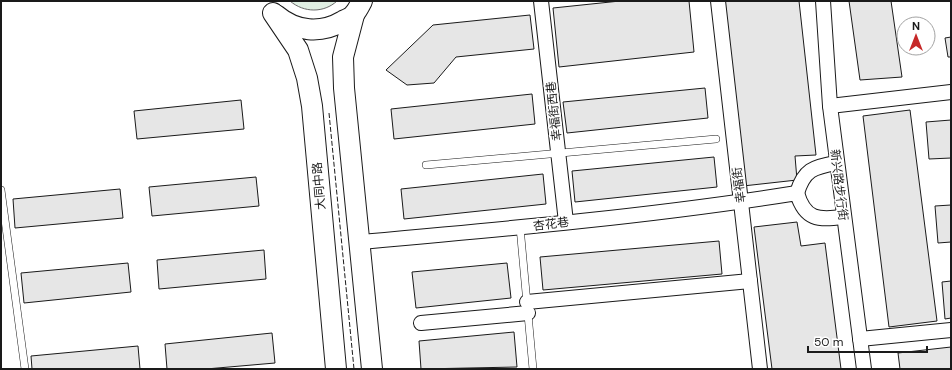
<svg xmlns="http://www.w3.org/2000/svg" width="952" height="370" font-family="'DM Sans','Noto Sans SC',sans-serif">
  <rect width="100%" height="100%" fill="#fff"/>
  <path fill="#e0efe3" stroke="#6a6a6a" d="M290,1H337C324,13 304,13 290,1Z"/>
  <g fill="#e6e6e6" stroke="#1a1a1a">
    <path d="M620,1H689L694,52L559,67L553,8Z"/>
    <path d="M721,1H799L816,155L795,156L797,180L743,186Z"/>
    <path d="M849,1H891L902,77L860,80Z"/>
    <path d="M530,15L534,49L456,57L434,83L407,85L386,70L433,25Z"/>
    <path d="M951,37V57H948L945,38Z"/>
    <path d="M705,88L708,118L567,133L563,102Z"/>
    <path d="M532,94L535,124L394,139L391,109Z"/>
    <path d="M241,100L244,129L137,139L134,111Z"/>
    <path d="M910,110L937,321L889,327L863,116Z"/>
    <path d="M951,120V158L929,159L926,122Z"/>
    <path d="M714,157L717,187L575,202L572,171Z"/>
    <path d="M543,174L546,204L404,219L401,189Z"/>
    <path d="M256,177L259,206L152,216L149,187Z"/>
    <path d="M120,189L123,218L15,228L13,199Z"/>
    <path d="M951,205V242L938,243L935,206Z"/>
    <path d="M797,222L801,246L825,243L841,369H772L754,227Z"/>
    <path d="M719,241L722,274L543,290L540,257Z"/>
    <path d="M264,250L266,279L159,289L157,260Z"/>
    <path d="M128,263L131,292L24,303L21,273Z"/>
    <path d="M507,263L511,298L416,308L412,272Z"/>
    <path d="M951,281V318L945,319L942,282Z"/>
    <path d="M514,332L517,367L421,369L419,341Z"/>
    <path d="M272,333L275,363L206,369H167L165,344Z"/>
    <path d="M138,346L140,369H32L31,356Z"/>
    <path d="M951,347V369H900L898,353Z"/>
  </g>
  <g fill="none" stroke-linecap="round" stroke-linejoin="round">
    <g stroke="#1a1a1a" stroke-width="8">
      <g id="lane">
        <path d="M426,165L716,139"/>
        <path d="M1,190L25,369"/>
        <path d="M520,227L533,369"/>
      </g>
    </g>
    <g stroke="#1a1a1a" stroke-width="16">
      <g id="street">
        <path d="M541,1L566,222"/>
        <path d="M718,1L760,369"/>
        <path d="M823,1L830,106L864,369"/>
        <path d="M830,106L951,92"/>
        <path d="M797,193C804,170 813,167 836,163"/>
        <path d="M360,242C506,229 653,216 797,193C805,220 818,220 843,217"/>
        <path d="M527,302L750,281"/>
        <path d="M421,323L528,313"/>
        <path d="M860,339L951,330"/>
      </g>
    </g>
    <g stroke="#1a1a1a" stroke-width="22">
      <g id="secondary">
        <path d="M273,13L298,50L307,78L312,106L336,369"/>
        <path d="M276,15C296,32 321,34 343,21C347,19 352,17 354,14C357,11 360,5 362,1"/>
        <path d="M354,15L343,57L344,88L372,369"/>
      </g>
    </g>
    <use href="#lane" stroke="#fff" stroke-width="7"/>
    <use href="#street" stroke="#fff" stroke-width="14"/>
    <use href="#secondary" stroke="#fff" stroke-width="20"/>
    <path stroke="#1a1a1a" stroke-width="1" stroke-dasharray="5 2" stroke-linecap="butt" d="M329,113L354,369"/>
  </g>
  <g text-anchor="middle" stroke-width="3" stroke-linejoin="round" paint-order="stroke">
    <g font-size="12" fill="#1a1a1a" stroke="#fff">
      <text transform="translate(554 111) rotate(-96)" y="4">幸福街西巷</text>
      <text transform="translate(739 185) rotate(-97)" y="4">幸福街</text>
      <text transform="translate(839 185) rotate(83)" y="4">新兴路步行街</text>
      <text transform="translate(319 186) rotate(-95)" y="4">大同中路</text>
      <text transform="translate(551 224) rotate(-7)" y="4">杏花巷</text>
    </g>
  </g>
  <rect width="952" height="370" fill="none" stroke="#1a1a1a" stroke-width="4"/>
  <g transform="translate(916 36)"><circle r="19" fill="#ffffff" stroke="#a3a3a3"/>
  <path d="M0-3L7 15L0 10L-7 15Z" fill="#c62828"/>
  <text y="-6" font-size="11" font-weight="bold" text-anchor="middle" fill="#1a1a1a">N</text>
  </g>
  <path d="M808 346v6h119v-6" fill="none" stroke="#1a1a1a" stroke-width="2"/>
  <text x="814" y="346" font-size="12" fill="#1a1a1a" stroke="#ffffff" stroke-width="3" paint-order="stroke">50 m</text>
</svg>
